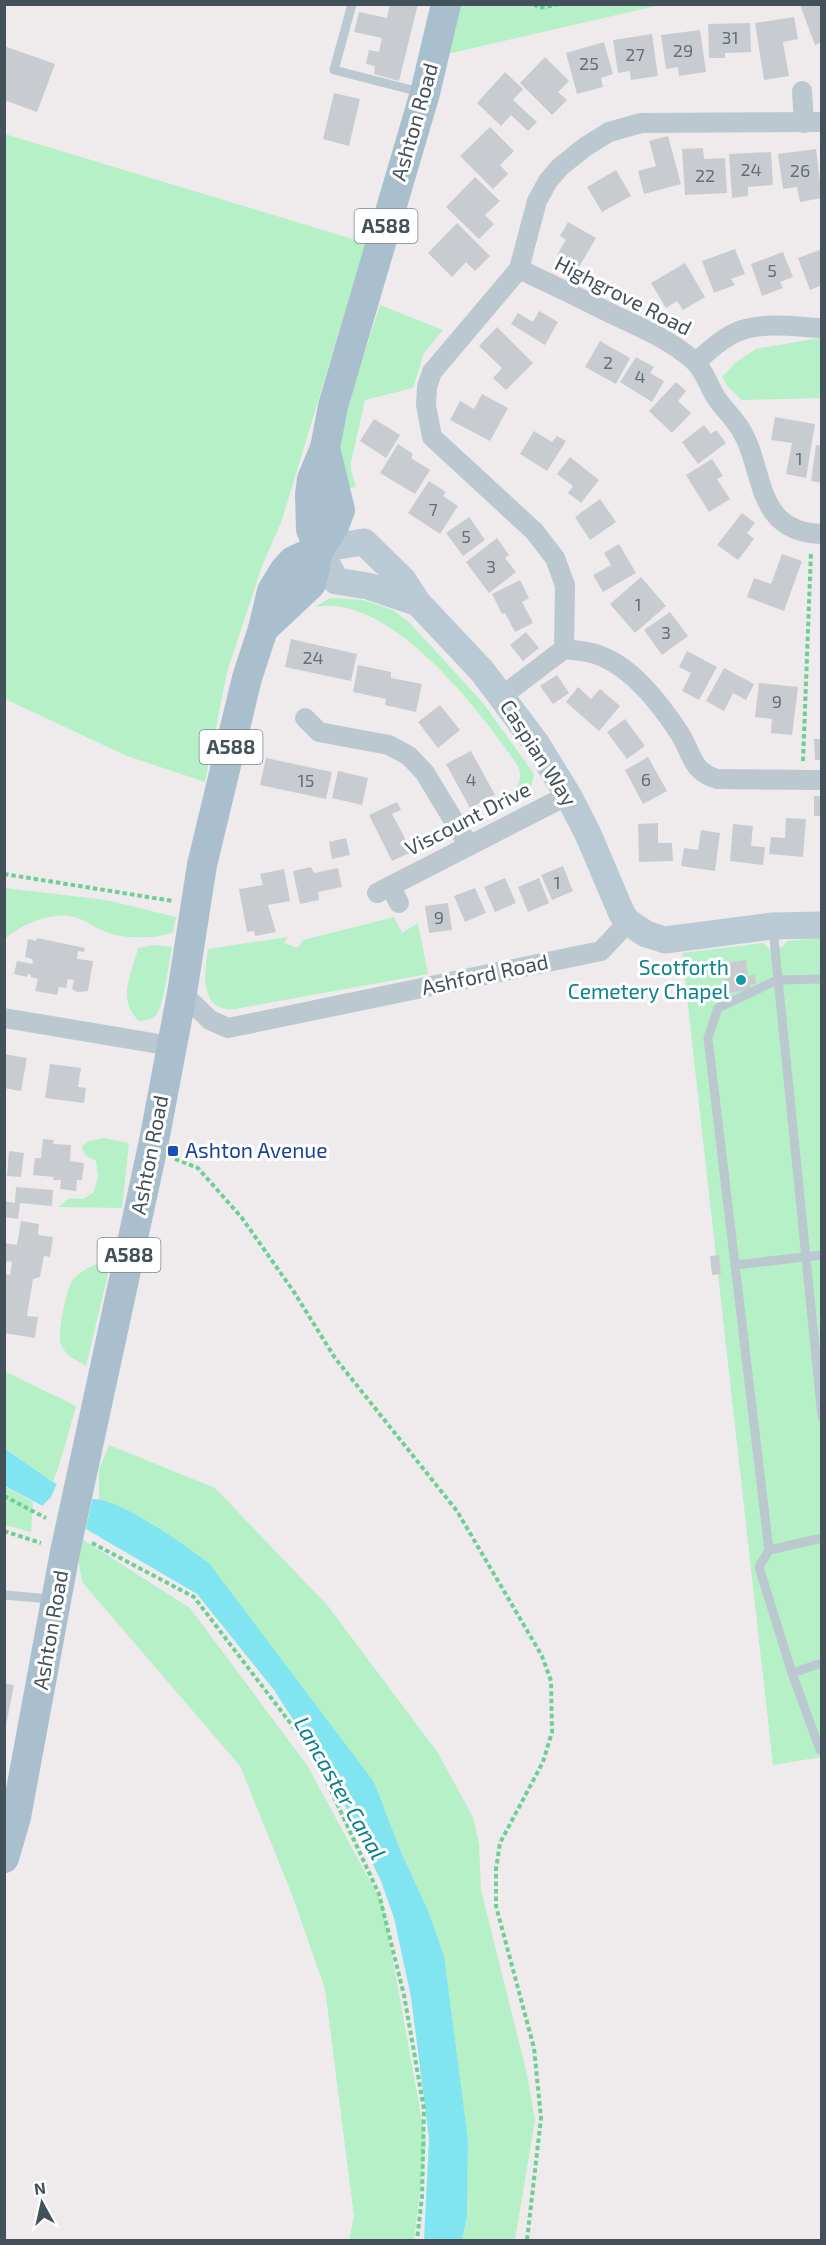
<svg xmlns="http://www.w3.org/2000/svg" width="826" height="2245" font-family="'Exo 2',sans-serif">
  <rect width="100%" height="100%" fill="#efebec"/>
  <g fill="#b5f0c6">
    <path d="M459,5H660L447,54Z"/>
    <path d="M5,134L366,243L282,520L262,566L227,672L205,782L127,756L5,699Z"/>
    <path d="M380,305L443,330L424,353L413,388L365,400L351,462V470L356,487L345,489L339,456L344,416Z"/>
    <path d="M819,338H822L821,398L742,400L728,387L722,377L736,362L756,349Z"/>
    <path d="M330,598L364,600L393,610L409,622L483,703L534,774C531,793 527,797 511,807L506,794C519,788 523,779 518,766C481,712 390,592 315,607Z"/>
    <path d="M5,888L106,900L176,917L173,932C159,939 124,939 109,933C96,929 84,918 70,916C49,913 20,925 5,939Z"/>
    <path d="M394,917L402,933L418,923L428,974L235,1009C199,1012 204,974 208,949L288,937L284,943L298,948L303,940Z"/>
    <path d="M821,938V1757L773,1765L682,953L763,943L770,949L782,947L787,941Z"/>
    <path d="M155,945L172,947C169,961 164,1004 157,1014C152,1020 146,1020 139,1021C116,999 132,974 138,948Z"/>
    <path d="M104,1138L129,1143L122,1208L58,1207L70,1198L83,1199L94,1192L98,1176L96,1161L85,1155L82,1146L89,1141Z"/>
    <path d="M99,1263L108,1274L86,1366C76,1360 66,1356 61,1345C57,1335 66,1291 72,1281C79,1272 89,1267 99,1263Z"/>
    <path d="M4,1371L76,1406L62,1456L53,1482L5,1448Z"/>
    <path d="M109,1445L215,1488L328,1606L438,1753L473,1817L479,1844L481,1890L527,2074L535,2120L515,2240H462L467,2217L468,2141L463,2114L444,1955L427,1908L400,1850L208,1562C173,1536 139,1517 99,1499V1469Z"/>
    <path d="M4,1486L33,1502L31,1532L5,1525Z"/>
    <path d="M74,1534L190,1608L307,1765L383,1905L426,2143L414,2240H349L354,2216L325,1989L291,1892L240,1766L82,1582Z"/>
  </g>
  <path fill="#80e5f0" d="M4,1448L53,1482L92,1499C118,1497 186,1546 208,1562L374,1782L400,1850L427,1908L444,1955L468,2141L467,2217L462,2240H424L429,2138L411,1997L394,1918L381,1881L336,1786L274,1690L197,1594L86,1529L5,1486Z"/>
  <path fill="#efebec" d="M58,1481L93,1496L85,1532L39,1509L51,1497Z"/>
  <g fill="#c8ccd1">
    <path d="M390,4H418L399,81L374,74L375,66L366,64L369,50L379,52L382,38L354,32L359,12L387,18Z"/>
    <path d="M801,4H822V42L815,45L800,5Z"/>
    <path d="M794,17L798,39L783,42L789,76L764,80L755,23Z"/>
    <path d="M750,23L751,52L725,53V58H709L708,24Z"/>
    <path d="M700,30L706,72L679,76L678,67L666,69L661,35Z"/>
    <path d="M652,34L658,76L631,80L630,71L618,73L613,40Z"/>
    <path d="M604,42L613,74L601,78L603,87L577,94L566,53Z"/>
    <path d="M4,46L55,64L37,112L4,100Z"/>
    <path d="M545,57L569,81L558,92L567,100L552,115L520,83Z"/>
    <path d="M505,72L523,89L513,100L537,122L528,131L511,115L501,126L477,103Z"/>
    <path d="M334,93L360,99L349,146L323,139Z"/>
    <path d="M490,127L514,151L500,165L508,174L493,189L460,156Z"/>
    <path d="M668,136L681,184L644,194L638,171L656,166L649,141Z"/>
    <path d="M703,148L704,159L725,158L727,193L685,195L682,149Z"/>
    <path d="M816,149L822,198L800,202L797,187L783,189L778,154Z"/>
    <path d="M771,152L773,185L748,187V196L732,198L729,154Z"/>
    <path d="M616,170L631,196L602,212L587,187Z"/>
    <path d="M475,177L500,201L485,215L494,224L479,239L446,207Z"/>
    <path d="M568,222L596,238L579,267L557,255L566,240L560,236Z"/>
    <path d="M457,223L490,256L475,271L466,262L452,277L428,253Z"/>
    <path d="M735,249L745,274L731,279L735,285L714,293L702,261Z"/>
    <path d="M822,249V285L810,290L798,258Z"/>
    <path d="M783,252L793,277L780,282L783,288L762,296L751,264Z"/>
    <path d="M685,263L705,297L683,310L677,301L666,308L651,283Z"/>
    <path d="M539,311L558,322L545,345L511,324L518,313L533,322Z"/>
    <path d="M497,327L533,363L506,390L493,378L502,368L479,346Z"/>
    <path d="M600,341L630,358L616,384L585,367Z"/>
    <path d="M636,357L654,367L650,373L664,381L652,402L620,382Z"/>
    <path d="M676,382L686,391L678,401L691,413L672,433L649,411Z"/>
    <path d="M482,394L508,408L490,441L450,420L460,401L474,409Z"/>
    <path d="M775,417L815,424L806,478L786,474L792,443L771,440Z"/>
    <path d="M374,419L400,435L386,458L360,441Z"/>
    <path d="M704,425L711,434L716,430L726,443L698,464L682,442Z"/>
    <path d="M534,431L552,442L557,436L566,441L547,471L520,454Z"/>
    <path d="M398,444L413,454L411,458L430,470L415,494L380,473Z"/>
    <path d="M816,445L822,446V483L811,481Z"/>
    <path d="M570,457L599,480L581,503L568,493L573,486L557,474Z"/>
    <path d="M712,459L723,476L717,479L730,499L709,512L686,475Z"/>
    <path d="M429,481L446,492L443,496L458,506L440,534L408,513Z"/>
    <path d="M600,499L616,522L590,540L575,517Z"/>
    <path d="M742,513L755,523L747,533L754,539L738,560L717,545Z"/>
    <path d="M469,517L485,540L463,556L446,533Z"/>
    <path d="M497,538L509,555L505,558L516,572L489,593L466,562Z"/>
    <path d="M619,544L636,573L603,592L593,575L611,565L604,553Z"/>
    <path d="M782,554L802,561L784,611L747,597L754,578L771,584Z"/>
    <path d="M641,577L666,606L635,633L610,604Z"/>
    <path d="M520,580L529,598L522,602L533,623L515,632L505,613L502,614L492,594Z"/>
    <path d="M670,612L688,636L662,655L644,630Z"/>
    <path d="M526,632L539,648L523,661L510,645Z"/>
    <path d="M291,639L357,654L351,681L285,667Z"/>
    <path d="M687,651L717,667L699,700L682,691L691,673L679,667Z"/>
    <path d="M358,665L391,672V678L422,684L416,712L385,705L386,699L353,692Z"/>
    <path d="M724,668L754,684L746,700L733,693L724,711L706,701Z"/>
    <path d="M557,675L569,693L553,704L540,686Z"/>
    <path d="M759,683L798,687L792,735L771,733L772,719L755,717Z"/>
    <path d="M578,687L591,699L600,689L620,706L599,731L566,702Z"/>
    <path d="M440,705L460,730L438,748L418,722Z"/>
    <path d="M625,719L645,746L627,759L607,732Z"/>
    <path d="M814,739H822V760H815Z"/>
    <path d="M471,751L495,795L470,808L446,764Z"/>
    <path d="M648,757L667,791L643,804L625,770Z"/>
    <path d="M266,758L332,772L326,799L260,785Z"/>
    <path d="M338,771L368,778L362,805L332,798Z"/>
    <rect x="814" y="796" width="8" height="20"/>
    <path d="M397,802L401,810L392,814L408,844L416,840L420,848L392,861L369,815Z"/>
    <path d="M786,818L806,819L803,857L769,854L771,837L785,838Z"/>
    <path d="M658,823V843H672L673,861L639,862L638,824Z"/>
    <path d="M733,824L753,826L751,846L765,847L763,865L730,861Z"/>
    <path d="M701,830L720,833L715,871L681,866L684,848L698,850Z"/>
    <path d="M346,838L350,855L332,859L329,842Z"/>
    <path d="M563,866L573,891L552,900L541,875Z"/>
    <path d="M311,867L314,873L338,868L342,887L318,892L319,900L300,904L293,871Z"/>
    <path d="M284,869L290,901L268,905L276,932L255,936L254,931L247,932L239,889L263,885L260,874Z"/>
    <path d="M505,878L516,903L495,912L484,887Z"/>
    <path d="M539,878L549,903L528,912L518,887Z"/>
    <path d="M475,888L486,913L465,922L454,896Z"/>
    <path d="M448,903L452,930L429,933L425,906Z"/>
    <path d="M37,938L85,948L84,952L78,951L77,959L93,961L88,991L77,992L72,989L74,980L68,979L66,988L59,987L57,995L35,991L38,979L31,977V975L28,974L27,977L14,974L17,961L33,964L32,959L25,957L28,939L36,941Z"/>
    <path d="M746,960L748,976L755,975L756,984L750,985L751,990L728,993L724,963Z"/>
    <path d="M4,1054L27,1058L21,1091L4,1088Z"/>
    <path d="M50,1064L81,1068L78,1087L86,1088L84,1103L45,1098Z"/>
    <path d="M43,1139L54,1140L53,1144L71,1145L70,1161L84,1163L82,1180H77L76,1191L60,1189L61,1180H53L54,1177L33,1175L35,1158H41Z"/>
    <path d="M9,1151L24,1153L21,1177L7,1176Z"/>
    <path d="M16,1187L53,1190L52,1206L20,1203L18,1219L4,1217V1201L15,1203Z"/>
    <path d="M21,1221L39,1224L38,1235L53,1237L50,1257L44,1256L40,1277L33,1279L27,1316L38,1317L35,1338L4,1333V1274L10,1275L12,1262L7,1261L5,1267V1243L17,1245Z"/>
    <path d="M719,1255L721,1274L712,1275L710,1256Z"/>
    <path d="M4,1683L14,1685L6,1725H4Z"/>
  </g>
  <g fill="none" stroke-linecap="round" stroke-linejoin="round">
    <g stroke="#6cd094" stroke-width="4" stroke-dasharray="4.5 3" stroke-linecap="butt">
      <path d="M534,4L539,8L559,4"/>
      <path d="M803,761L811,552"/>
      <path d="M4,874L173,901"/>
      <path d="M175,1159L198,1168L242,1218L294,1292L335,1358L457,1511L542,1656L551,1681L552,1732L543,1762L500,1843L496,1869V1906L534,2048L541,2118L527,2240"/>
      <path d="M4,1496L46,1518"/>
      <path d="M4,1531L41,1543"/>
      <path d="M92,1543L194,1597L314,1754L379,1894L404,1995L424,2109L422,2197L417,2240"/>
    </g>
    <g stroke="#bbc8cf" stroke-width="9">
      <path d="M352,4L334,70L420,92"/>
      <path d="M773,929L822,1417"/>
      <path d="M735,1265L822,1255"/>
      <path d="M769,1550L822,1538"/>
      <path d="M4,1595L51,1599"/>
      <path d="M792,1673L822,1663"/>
      <path d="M820,1750L792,1673L759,1567L769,1550L708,1038L718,1008L777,980L822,979"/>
    </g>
    <g stroke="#bbc8cf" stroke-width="20">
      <path d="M802,91L804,123"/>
      <path d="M519,269C551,284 582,299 614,315C642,328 670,340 693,360C704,369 709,387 717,399C723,408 731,415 737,424C767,464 750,532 822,534"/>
      <path d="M696,362C710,350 724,336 742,330C766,322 797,327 822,328"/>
      <path d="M564,649C574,650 583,651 592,653C630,663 660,703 680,734C693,755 691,771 717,779L822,780"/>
      <path d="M502,696L564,649L565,585L555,558L534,531L432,437L426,405L427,387L432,372L519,269L537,201L548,181L560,167L585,147L609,132L641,123L822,122"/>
      <path d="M305,718L319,732L389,745L409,756L425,773L469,846"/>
      <path d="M390,886L399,903"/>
      <path d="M377,893L568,795"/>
      <path d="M182,993L210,1020L228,1028L601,951L628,922"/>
      <path d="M4,1018L171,1046"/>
    </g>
    <path stroke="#bacad4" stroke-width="27" d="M418,603L368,586L336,581L319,549L364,542L403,580L418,603L482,671L536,743L568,795L588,834L622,914L628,922L646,934L665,940L773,926L822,925"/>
    <g stroke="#a9bfcd" stroke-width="30">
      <path d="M319,549L311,529L310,494L312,479L325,448L333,406L425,93L446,4"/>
      <path d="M263,629L311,584L319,549L334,526L340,510L325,448"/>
      <path d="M4,1858L16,1817L65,1552L154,1141L182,993L202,865L247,678L263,629L272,591L284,571L293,561L319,549"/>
    </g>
  </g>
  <circle fill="#0f9aa8" stroke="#fff" stroke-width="2" cx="741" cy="980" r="6"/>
  <rect fill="#1a4fb4" stroke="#fff" stroke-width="2" x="167" y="1145" width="12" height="12" rx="3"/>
  <g text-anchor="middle" stroke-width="6" stroke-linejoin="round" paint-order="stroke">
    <g font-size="18" fill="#647078">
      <text x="730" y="44">31</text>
      <text x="683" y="57">29</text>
      <text x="635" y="61">27</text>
      <text x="589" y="70">25</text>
      <text x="751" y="176">24</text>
      <text x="800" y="177">26</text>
      <text x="705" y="182">22</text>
      <text x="772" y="277">5</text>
      <text x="608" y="369">2</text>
      <text x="640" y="383">4</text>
      <text x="799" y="465">1</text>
      <text x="433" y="516">7</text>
      <text x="466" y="543">5</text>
      <text x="491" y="573">3</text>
      <text x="638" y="611">1</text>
      <text x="666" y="639">3</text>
      <text x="313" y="664">24</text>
      <text x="777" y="708">9</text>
      <text x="471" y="786">4</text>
      <text x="646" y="786">6</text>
      <text x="306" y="787">15</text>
      <text x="557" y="889">1</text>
      <text x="439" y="924">9</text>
    </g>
    <g fill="#fff" stroke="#7b858c" stroke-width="1.5">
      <rect x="354.5" y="209" width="63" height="34" rx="4.5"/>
      <rect x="199.5" y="730" width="63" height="34" rx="4.5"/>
      <rect x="97.5" y="1238" width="63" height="34" rx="4.5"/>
    </g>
    <g font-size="20" font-weight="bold" fill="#43515a">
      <text x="386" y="233">A588</text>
      <text x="231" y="754">A588</text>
      <text x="129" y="1262">A588</text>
    </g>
    <g font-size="21" fill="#43515a" stroke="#fff">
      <text transform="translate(415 122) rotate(-74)" y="7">Ashton Road</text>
      <text transform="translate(623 296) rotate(27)" y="7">Highgrove Road</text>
      <text transform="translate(538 753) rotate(57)" y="7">Caspian Way</text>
      <text transform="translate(468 819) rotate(-27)" y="7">Viscount Drive</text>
      <text transform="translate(485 975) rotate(-12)" y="7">Ashford Road</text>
      <text transform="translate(150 1155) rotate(-79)" y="7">Ashton Road</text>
      <text transform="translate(51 1630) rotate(-80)" y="7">Ashton Road</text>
    </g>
    <g font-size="21" fill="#0d838f" stroke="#fff" text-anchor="end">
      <text x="729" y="975">Scotforth<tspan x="729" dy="24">Cemetery Chapel</tspan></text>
    </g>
    <g font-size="21" fill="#164399" stroke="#fff" text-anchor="start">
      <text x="185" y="1158">Ashton Avenue</text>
    </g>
    <g font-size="22" font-style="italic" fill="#077f8c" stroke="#fff">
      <text transform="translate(340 1788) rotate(60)" y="8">Lancaster Canal</text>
    </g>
  </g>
  <rect width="826" height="2245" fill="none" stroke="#43515a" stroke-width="12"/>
  <g transform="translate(42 2203) rotate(352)" stroke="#ffffff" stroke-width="4.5" paint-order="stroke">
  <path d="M0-4.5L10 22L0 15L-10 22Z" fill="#43515a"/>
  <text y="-9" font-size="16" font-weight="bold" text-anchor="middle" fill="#43515a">N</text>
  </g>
</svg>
